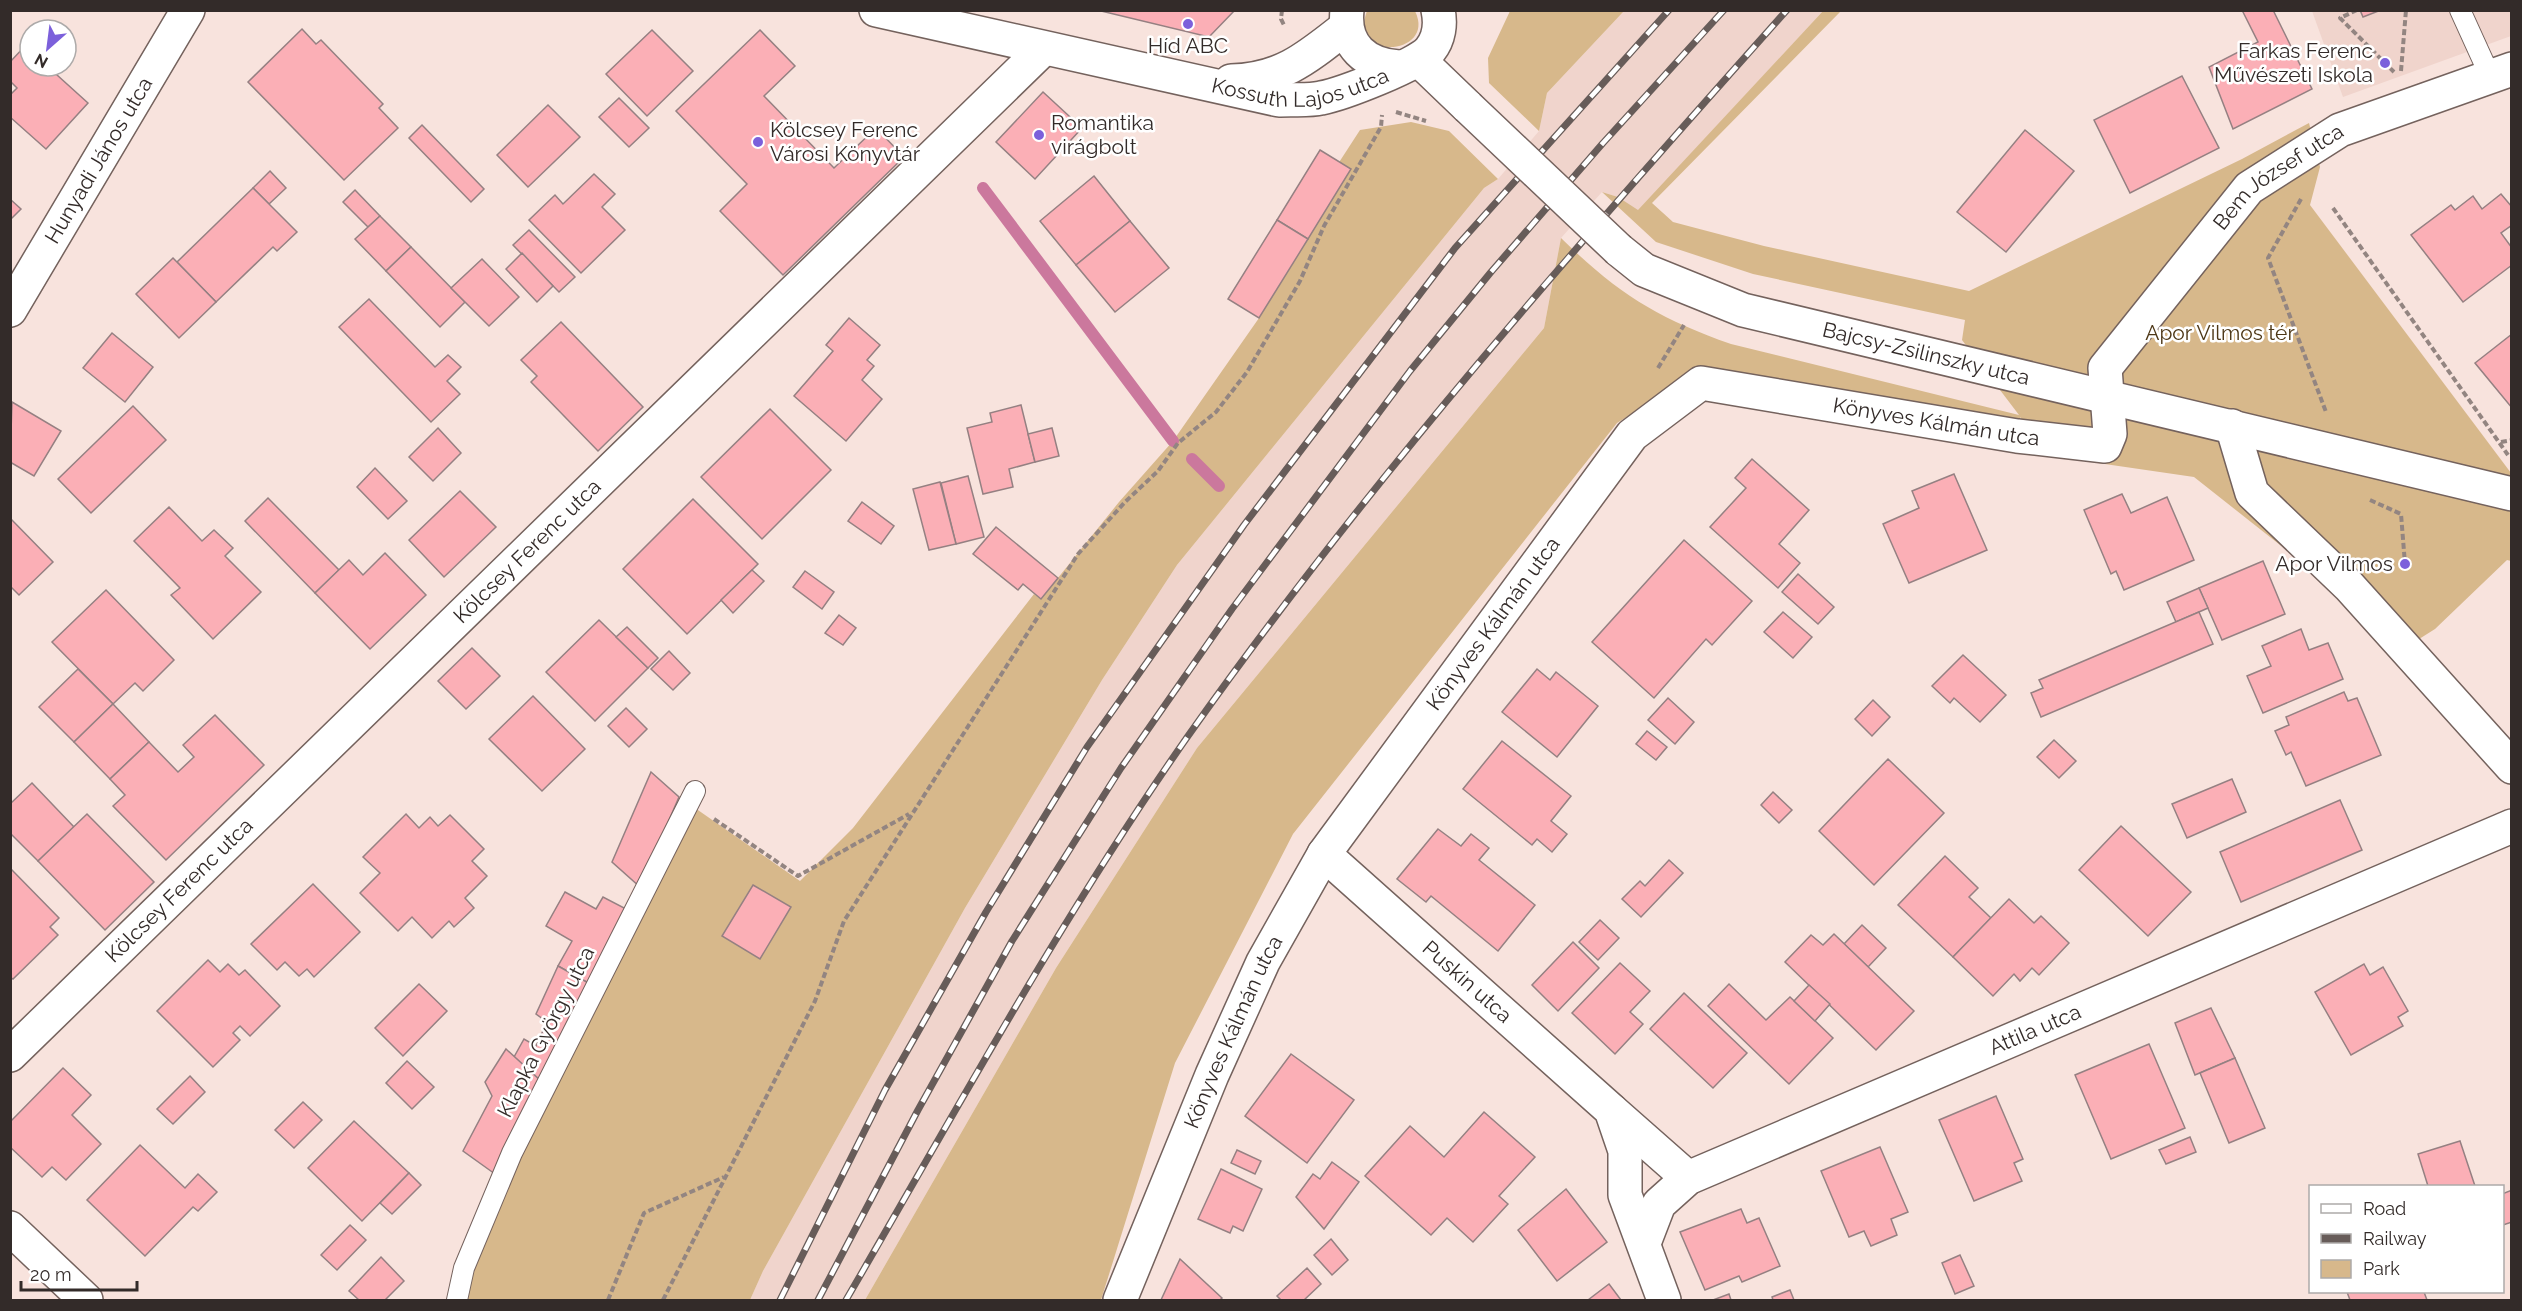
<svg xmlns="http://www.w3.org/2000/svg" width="2522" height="1311" font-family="Raleway,sans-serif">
  <rect width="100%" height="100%" fill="#f8e3dd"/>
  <g fill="#f0d4cc">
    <path d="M1624,11H1823L1638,211L1618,197L1602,192L1561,238L1544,328L1197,748L1056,968L865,1300H750L763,1271L965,908L1102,680L1177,565L1484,188L1498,179L1539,131L1547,93Z"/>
    <path d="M2312,11H2511V36L2343,97Z"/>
  </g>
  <g fill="#d7b88b">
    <path d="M1367,11H1415C1437,56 1347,62 1367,11Z"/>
    <path d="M1510,11H1624L1547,93L1539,131L1489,83L1488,58Z"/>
    <path d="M1823,11H1841L1652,203L1673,222L1764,246L1969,291L2242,159L2309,123L2320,167L2310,205L2511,473V561L2507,560L2435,629L2408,646L2194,477L2043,455L2020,417V421L1697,373L1617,423L1293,834L1175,1063L1101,1300H865L1056,968L1197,748L1544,328L1561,238C1617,293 1657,318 1731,344L2019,415L1962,340L1965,320L1753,274L1656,242L1602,192L1618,197L1638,210Z"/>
    <path d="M1411,122L1449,131L1498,179L1484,188L1177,565L1102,680L965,908L763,1271L750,1300H465L471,1268L520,1156L695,808L800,881L853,828L1034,594L1041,599L1119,502L1173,441L1259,318L1308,239L1336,167L1360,130Z"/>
  </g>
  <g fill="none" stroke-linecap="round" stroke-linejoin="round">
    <g stroke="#cb789d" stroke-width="12">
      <path d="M983,188L1173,441"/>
      <path d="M1192,459L1219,486"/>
    </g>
  </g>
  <g fill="#fbafb6" stroke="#958082" stroke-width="1.5">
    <path d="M1097,10H1235L1209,37Z"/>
    <path d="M2242,10H2273L2312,89L2233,129L2209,67L2258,42Z"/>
    <path d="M2360,10H2381L2363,17Z"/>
    <path d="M302,29L316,44L321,40L383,104L379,108L398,128L344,180L248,82Z"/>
    <path d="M652,30L693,71L647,116L606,74Z"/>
    <path d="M760,30L795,66L764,96L834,168L876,128L904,157L783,275L720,211L747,184L676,111Z"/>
    <path d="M25,46L30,51V66H47L88,103L46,149L10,117V95L17,88L10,81V62Z"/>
    <path d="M2182,76L2219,148L2130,193L2094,120Z"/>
    <path d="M1043,92L1082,128L1035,179L996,142Z"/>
    <path d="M619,98L649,128L629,147L599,117Z"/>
    <path d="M548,105L580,137L528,187L497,155Z"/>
    <path d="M422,125L484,189L471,202L409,138Z"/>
    <path d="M2025,130L2074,171L2006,252L1957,212Z"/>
    <path d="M1320,150L1351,169L1308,239L1277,220Z"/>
    <path d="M270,171L286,188L269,204L253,188Z"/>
    <path d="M594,174L615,194L602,207L625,230L581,273L529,220L555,195L563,204Z"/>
    <path d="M1094,176L1130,221L1076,265L1040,221Z"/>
    <path d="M253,188L297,232L277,251L273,247L216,302L177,262Z"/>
    <path d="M355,190L380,216L368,227L343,202Z"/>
    <path d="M2501,194L2512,207V225L2501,233L2512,248V265L2463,302L2411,235L2451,205L2455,210L2473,196L2482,209Z"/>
    <path d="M10,199L21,209L10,220Z"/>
    <path d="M380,216L411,247L386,271L355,239Z"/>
    <path d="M1277,220L1308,239L1259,318L1228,299Z"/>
    <path d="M1130,221L1169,268L1115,312L1076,265Z"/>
    <path d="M529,230L575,277L559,292L513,245Z"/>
    <path d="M411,247L465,302L440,327L386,271Z"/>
    <path d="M522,253L553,286L537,302L506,269Z"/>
    <path d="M173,258L216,302L179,338L136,294Z"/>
    <path d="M482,259L519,297L489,326L451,288Z"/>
    <path d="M369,299L435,367L448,355L461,367L447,381L460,394L431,422L339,327Z"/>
    <path d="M849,318L880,345L867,360L874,366L862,380L882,399L846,441L794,396L833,351L826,345Z"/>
    <path d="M561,322L643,407L598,451L531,382L537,376L521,360Z"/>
    <path d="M112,333L153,367L125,402L83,368Z"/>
    <path d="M2512,334V408L2475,363Z"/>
    <path d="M12,402L61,431L34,476L10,462Z"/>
    <path d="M1021,405L1035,462L1009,469L1013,487L983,494L967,428L992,422L990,413Z"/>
    <path d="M133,406L166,440L91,513L58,479Z"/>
    <path d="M770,409L831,470L762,539L701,477Z"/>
    <path d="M438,428L461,453L433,481L409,457Z"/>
    <path d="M1052,428L1059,456L1035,462L1028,434Z"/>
    <path d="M1752,459L1809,510L1779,544L1800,563L1778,588L1710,527L1746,488L1735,478Z"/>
    <path d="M375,468L407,501L388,519L357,487Z"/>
    <path d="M1954,474L1987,550L1909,583L1883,524L1919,508L1912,491Z"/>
    <path d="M968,476L984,537L956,544L941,483Z"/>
    <path d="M940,482L956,544L929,550L913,489Z"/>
    <path d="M460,491L496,527L444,577L409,540Z"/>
    <path d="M2122,494L2131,513L2167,497L2194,560L2124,590L2116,571L2111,574L2084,510Z"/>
    <path d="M268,498L339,570L315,593L245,521Z"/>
    <path d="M693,499L758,564L687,634L623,569Z"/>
    <path d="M862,502L894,526L881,544L848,521Z"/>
    <path d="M169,507L202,541L214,530L233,548L225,556L261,592L213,639L171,595L180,588L134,541Z"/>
    <path d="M10,518L53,562L19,595L10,586Z"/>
    <path d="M996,527L1058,578L1041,599L1023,584L1018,590L973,554Z"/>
    <path d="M1684,540L1752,601L1712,645L1706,639L1654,698L1592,642Z"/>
    <path d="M385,553L426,595L370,649L315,593L349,560L363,575Z"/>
    <path d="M2263,561L2285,614L2222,640L2199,588Z"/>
    <path d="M752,570L764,581L733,613L721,600Z"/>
    <path d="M805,571L834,592L822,609L793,587Z"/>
    <path d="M1798,574L1834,607L1818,624L1782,592Z"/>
    <path d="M2199,588L2208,608L2176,622L2167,602Z"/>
    <path d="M106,590L174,660L143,691L135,683L113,704L52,642Z"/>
    <path d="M1783,612L1812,637L1793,658L1764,632Z"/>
    <path d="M2199,612L2213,644L2041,717L2031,693L2043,688L2039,680Z"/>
    <path d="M839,615L856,628L843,645L825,633Z"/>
    <path d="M599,620L648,668L595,721L546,672Z"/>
    <path d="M627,627L658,658L648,668L616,637Z"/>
    <path d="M2301,629L2309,650L2328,643L2343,679L2263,713L2247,676L2271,666L2262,646Z"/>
    <path d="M472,648L500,676L466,709L438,681Z"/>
    <path d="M669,651L690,673L673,690L651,669Z"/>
    <path d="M1963,655L2006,695L1980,722L1954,698L1950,703L1932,686Z"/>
    <path d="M78,669L113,704L74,742L39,707Z"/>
    <path d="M1537,669L1550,680L1556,672L1598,706L1557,757L1502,712Z"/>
    <path d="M2344,692L2348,701L2357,698L2381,755L2306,786L2291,752L2286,755L2275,731L2289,725L2286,717Z"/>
    <path d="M533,696L585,749L542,791L489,739Z"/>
    <path d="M1668,698L1694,722L1675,744L1648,720Z"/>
    <path d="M1873,700L1890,717L1872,736L1855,719Z"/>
    <path d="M113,704L149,742L110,779L74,742Z"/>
    <path d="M626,708L647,729L629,747L608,726Z"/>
    <path d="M215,715L264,765L166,860L113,806L125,795L110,779L149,742L178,772L194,757L183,745Z"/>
    <path d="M1647,731L1667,747L1656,760L1636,744Z"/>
    <path d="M2054,740L2076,761L2059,778L2037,757Z"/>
    <path d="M1502,741L1571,796L1551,821L1567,834L1552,852L1537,839L1532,845L1463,789Z"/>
    <path d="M1888,759L1944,813L1874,885L1819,831Z"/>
    <path d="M651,772L679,797L640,887L612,862Z"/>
    <path d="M2232,779L2246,812L2187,838L2172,804Z"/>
    <path d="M32,783L74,827L38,861L10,833V804Z"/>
    <path d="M1773,792L1792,810L1779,823L1761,805Z"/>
    <path d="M2340,800L2362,850L2241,902L2220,852Z"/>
    <path d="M87,814L154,882L105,930L38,861Z"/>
    <path d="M406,814L419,828L430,817L438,826L450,815L484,849L472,861L487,876L465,898L474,908L454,927L449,921L432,938L412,917L398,931L360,893L380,873L363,857Z"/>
    <path d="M2121,826L2191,892L2148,936L2079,870Z"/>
    <path d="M1438,829L1461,846L1471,834L1489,848L1479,860L1535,905L1498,951L1431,896L1426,902L1397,879Z"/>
    <path d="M1945,856L1978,888L1969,897L1991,918L1953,957L1898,905Z"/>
    <path d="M1669,860L1683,873L1641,917L1622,899L1640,881L1645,886Z"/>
    <path d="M11,869L59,918L50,927L58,935L13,979L10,977Z"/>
    <path d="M313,884L360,932L314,977L307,969L299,976L285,962L277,970L251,944Z"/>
    <path d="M753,885L791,907L760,959L722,936Z"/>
    <path d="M565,892L596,909L603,897L630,911L592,985L558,966L572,941L546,926Z"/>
    <path d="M2009,899L2034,923L2041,916L2069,943L2039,975L2032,968L2020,981L2014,974L1993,996L1953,957Z"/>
    <path d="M1600,920L1619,938L1598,960L1579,942Z"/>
    <path d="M1862,925L1886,948L1868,967L1844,944Z"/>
    <path d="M1834,934L1914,1011L1876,1050L1785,962L1811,935L1823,945Z"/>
    <path d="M1573,942L1599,968L1558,1011L1532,985Z"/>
    <path d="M208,960L220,972L228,964L239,975L245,970L280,1006L250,1036L240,1026L233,1033L240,1040L213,1067L157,1011Z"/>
    <path d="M1620,963L1650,991L1630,1012L1643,1024L1615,1054L1572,1013Z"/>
    <path d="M2364,964L2370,975L2383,967L2408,1011L2398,1017L2403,1026L2351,1055L2315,992Z"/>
    <path d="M558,966L592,985L542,1082L514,1057L524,1039L536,1046L547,1022L536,1014Z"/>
    <path d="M419,984L447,1011L403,1056L375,1028Z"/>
    <path d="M1729,984L1766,1020L1790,997L1833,1038L1789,1084L1708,1006Z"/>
    <path d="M1809,985L1830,1004L1815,1021L1794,1001Z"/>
    <path d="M1684,993L1747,1053L1713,1088L1650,1029Z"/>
    <path d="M2211,1008L2235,1058L2195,1075L2175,1023Z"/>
    <path d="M2149,1044L2185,1128L2111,1159L2075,1075Z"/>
    <path d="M506,1049L542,1082L495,1174L463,1151L492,1096L485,1082Z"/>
    <path d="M1291,1054L1354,1100L1307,1163L1245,1116Z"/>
    <path d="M2235,1058L2265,1128L2229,1143L2200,1073Z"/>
    <path d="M407,1061L434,1087L412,1109L386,1083Z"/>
    <path d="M63,1068L91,1095L72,1115L101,1144L66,1180L52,1167L42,1177L10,1147V1122Z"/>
    <path d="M190,1076L205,1092L173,1124L157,1109Z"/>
    <path d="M1996,1096L2023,1159L2014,1163L2022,1181L1974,1201L1939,1120Z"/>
    <path d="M303,1102L322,1120L294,1148L275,1130Z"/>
    <path d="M1484,1112L1535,1157L1499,1196L1508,1204L1473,1242L1447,1218L1431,1235L1365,1176L1410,1126L1444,1157Z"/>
    <path d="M354,1121L409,1173L362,1221L308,1168Z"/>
    <path d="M2190,1137L2196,1152L2166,1164L2159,1150Z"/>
    <path d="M2460,1141L2475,1186H2428L2418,1154Z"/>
    <path d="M140,1145L185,1188L198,1174L217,1192L198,1211L193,1207L145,1256L87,1200Z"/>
    <path d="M1880,1147L1908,1212L1891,1219L1897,1235L1871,1246L1864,1231L1849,1237L1821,1171Z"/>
    <path d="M1237,1150L1261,1161L1255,1174L1231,1163Z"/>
    <path d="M1332,1162L1359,1182L1324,1229L1296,1197L1313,1174L1320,1179Z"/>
    <path d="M1221,1169L1262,1189L1243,1231L1233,1226L1230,1233L1198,1219Z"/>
    <path d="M409,1173L421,1185L392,1214L380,1203Z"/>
    <path d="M1566,1189L1607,1242L1557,1281L1518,1230Z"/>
    <path d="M2512,1190V1222L2503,1225L2502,1194Z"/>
    <path d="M1741,1209L1747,1223L1759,1218L1780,1266L1742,1282L1739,1276L1705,1290L1680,1232Z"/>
    <path d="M350,1225L366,1240L337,1270L321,1255Z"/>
    <path d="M1331,1239L1348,1260L1332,1275L1314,1255Z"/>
    <path d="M1960,1255L1974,1286L1955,1294L1942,1263Z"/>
    <path d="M381,1257L404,1281L385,1300H359L349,1291Z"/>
    <path d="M1180,1259L1222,1298L1220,1300H1161Z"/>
    <path d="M1307,1268L1321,1284L1304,1300H1281L1277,1296Z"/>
    <path d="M1609,1284L1621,1300H1588Z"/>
    <path d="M1790,1290L1794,1300H1773L1772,1297Z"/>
    <path d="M2347,1292H2424L2427,1300H2350Z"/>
    <path d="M1729,1294L1731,1300H1713Z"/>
  </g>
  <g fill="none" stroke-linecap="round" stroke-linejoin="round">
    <g stroke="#74625d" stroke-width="22">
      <g id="lane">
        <path d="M2460,10L2490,76"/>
        <path d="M457,1300L464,1268L512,1153L695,791"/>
      </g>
    </g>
    <g stroke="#74625d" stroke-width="36">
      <g id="street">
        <path id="s1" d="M10,310L188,10"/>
        <path d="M2232,426L2252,493L2349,586L2512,767"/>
        <path id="s2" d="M1324,854L1611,1110L1625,1151V1195L1664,1300"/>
        <path id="s3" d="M10,1055L1043,49"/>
        <path d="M1612,1111L1688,1178"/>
        <path d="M10,1228L86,1300"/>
        <path id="s4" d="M1644,1243L1659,1204L1688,1178L2512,826"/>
        <path id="s5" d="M1120,1300L1212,1075L1263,962L1324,854L1632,435L1701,383L2017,436L2105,446L2110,434L2105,368L2249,188L2340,130L2512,69"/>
      </g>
    </g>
    <g stroke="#74625d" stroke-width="36">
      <g id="secondary">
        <path id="s6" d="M876,10L1279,100C1293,99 1308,101 1321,98C1342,94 1418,65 1430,50C1439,39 1441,24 1438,10"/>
        <path d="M1347,10C1343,46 1366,65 1399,67"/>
        <path d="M1419,60L1468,107"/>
        <path d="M1231,81C1282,80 1308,57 1346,27"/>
        <path id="s7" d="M1619,250L1644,270L1743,310L2512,494"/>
      </g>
    </g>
    <g stroke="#938581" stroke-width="4" stroke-dasharray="6 3" stroke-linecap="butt">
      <path d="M1282,10L1281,19L1285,27"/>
      <path d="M2357,10L2340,18L2394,72"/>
      <path d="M2401,71L2406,10"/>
      <path d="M1396,112L1426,121"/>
      <path d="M2301,199L2268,258L2326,412"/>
      <path d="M2333,208L2508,455"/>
      <path d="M1658,368L1684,325"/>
      <path d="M2501,442L2512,440"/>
      <path d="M2370,500L2401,514L2405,564"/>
      <path d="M714,819L798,876L909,814"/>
      <path d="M608,1300L644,1213L724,1177"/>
      <path d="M663,1300L815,1001L844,921L1078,554L1125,502L1158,471L1178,443L1216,412L1247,372L1300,281L1324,226L1381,127L1382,115"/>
    </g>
    <use href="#lane" stroke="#fff" stroke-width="20"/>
    <use href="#street" stroke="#fff" stroke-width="33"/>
    <use href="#secondary" stroke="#fff" stroke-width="33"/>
    <g stroke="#675c59" stroke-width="7">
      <g id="rail">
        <path d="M780,1300L885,1090L986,912L1087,747L1244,525L1455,248L1669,10"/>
        <path d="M818,1300L918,1110L1012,941L1121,768L1232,609L1410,371L1491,272L1603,143L1724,10"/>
        <path d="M846,1300C956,1111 1062,916 1188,736C1369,480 1578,244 1787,10"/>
      </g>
    </g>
    <use href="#rail" stroke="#fff" stroke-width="4.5" stroke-dasharray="14" stroke-linecap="butt"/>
    <g stroke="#74625d" stroke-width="36" stroke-linecap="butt">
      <path id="secondary-bridge" d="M1468,107L1619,250"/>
    </g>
    <use href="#secondary-bridge" stroke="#fff" stroke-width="33"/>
  </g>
  <g fill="#7c60db" stroke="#fff" stroke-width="2">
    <circle cx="1188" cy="24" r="6"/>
    <circle cx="2385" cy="63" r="6"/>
    <circle cx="1039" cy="135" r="6"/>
    <circle cx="758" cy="142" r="6"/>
    <circle cx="2405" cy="564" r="6"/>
  </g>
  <g text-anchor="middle" stroke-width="5" stroke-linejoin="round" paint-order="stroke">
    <g font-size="21" fill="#332b29" stroke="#fff" text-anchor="end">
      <text x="1188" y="53" text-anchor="middle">Híd ABC</text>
      <text x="2373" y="58">Farkas Ferenc<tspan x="2373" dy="24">Művészeti Iskola</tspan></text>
      <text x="1051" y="130" text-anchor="start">Romantika<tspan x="1051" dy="24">virágbolt</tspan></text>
      <text x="770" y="137" text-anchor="start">Kölcsey Ferenc<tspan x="770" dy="24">Városi Könyvtár</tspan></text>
      <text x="2393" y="571">Apor Vilmos</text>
    </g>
    <g font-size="21" fill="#332b29" stroke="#fff">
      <text dy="7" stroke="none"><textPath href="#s6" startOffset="435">Kossuth Lajos utca</textPath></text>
      <text dy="7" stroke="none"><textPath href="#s1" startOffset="174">Hunyadi János utca</textPath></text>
      <text dy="7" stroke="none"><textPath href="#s5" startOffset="1846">Bem József utca</textPath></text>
      <text dy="7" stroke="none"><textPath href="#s7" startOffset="327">Bajcsy-Zsilinszky utca</textPath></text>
      <text dy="7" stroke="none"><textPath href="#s5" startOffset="1336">Könyves Kálmán utca</textPath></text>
      <text dy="7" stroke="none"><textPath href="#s3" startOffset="722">Kölcsey Ferenc utca</textPath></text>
      <text dy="7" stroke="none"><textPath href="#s5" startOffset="777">Könyves Kálmán utca</textPath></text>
      <text dy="7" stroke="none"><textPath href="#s3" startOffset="236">Kölcsey Ferenc utca</textPath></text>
      <text dy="7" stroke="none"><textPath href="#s2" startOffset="192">Puskin utca</textPath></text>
      <text dy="7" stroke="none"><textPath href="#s4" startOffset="458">Attila utca</textPath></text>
      <text transform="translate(546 1032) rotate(-63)" y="7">Klapka György utca</text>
      <text dy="7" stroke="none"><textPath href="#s5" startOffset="291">Könyves Kálmán utca</textPath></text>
    </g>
    <g font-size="21" fill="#4e3817" stroke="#fff">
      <text x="2220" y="340">Apor Vilmos tér</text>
    </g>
  </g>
  <rect width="2522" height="1311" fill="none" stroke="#332b29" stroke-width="24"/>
  <rect x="2309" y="1185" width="195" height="108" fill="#ffffff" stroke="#adaaa9" stroke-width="1.5"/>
  <rect x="2321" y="1204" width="30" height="9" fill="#ffffff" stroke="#adaaa9" stroke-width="1.5"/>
  <text x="2363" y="1215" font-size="18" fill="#332b29">Road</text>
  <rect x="2321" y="1234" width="30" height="9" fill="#675c59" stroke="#adaaa9" stroke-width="1.5"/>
  <text x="2363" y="1245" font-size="18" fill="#332b29">Railway</text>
  <rect x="2321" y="1260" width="30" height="18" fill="#d7b88b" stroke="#adaaa9" stroke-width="1.5"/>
  <text x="2363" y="1275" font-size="18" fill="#332b29">Park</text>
  <g transform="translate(48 48) rotate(208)"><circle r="28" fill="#ffffff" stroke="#adaaa9" stroke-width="1.5"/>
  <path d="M0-4.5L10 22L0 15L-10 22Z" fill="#7c60db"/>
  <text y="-9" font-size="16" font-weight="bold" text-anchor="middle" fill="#332b29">N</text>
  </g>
  <path d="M21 1281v9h116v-9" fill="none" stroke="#332b29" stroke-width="3"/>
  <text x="30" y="1281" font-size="18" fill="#332b29" stroke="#ffffff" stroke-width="4.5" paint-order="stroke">20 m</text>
</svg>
